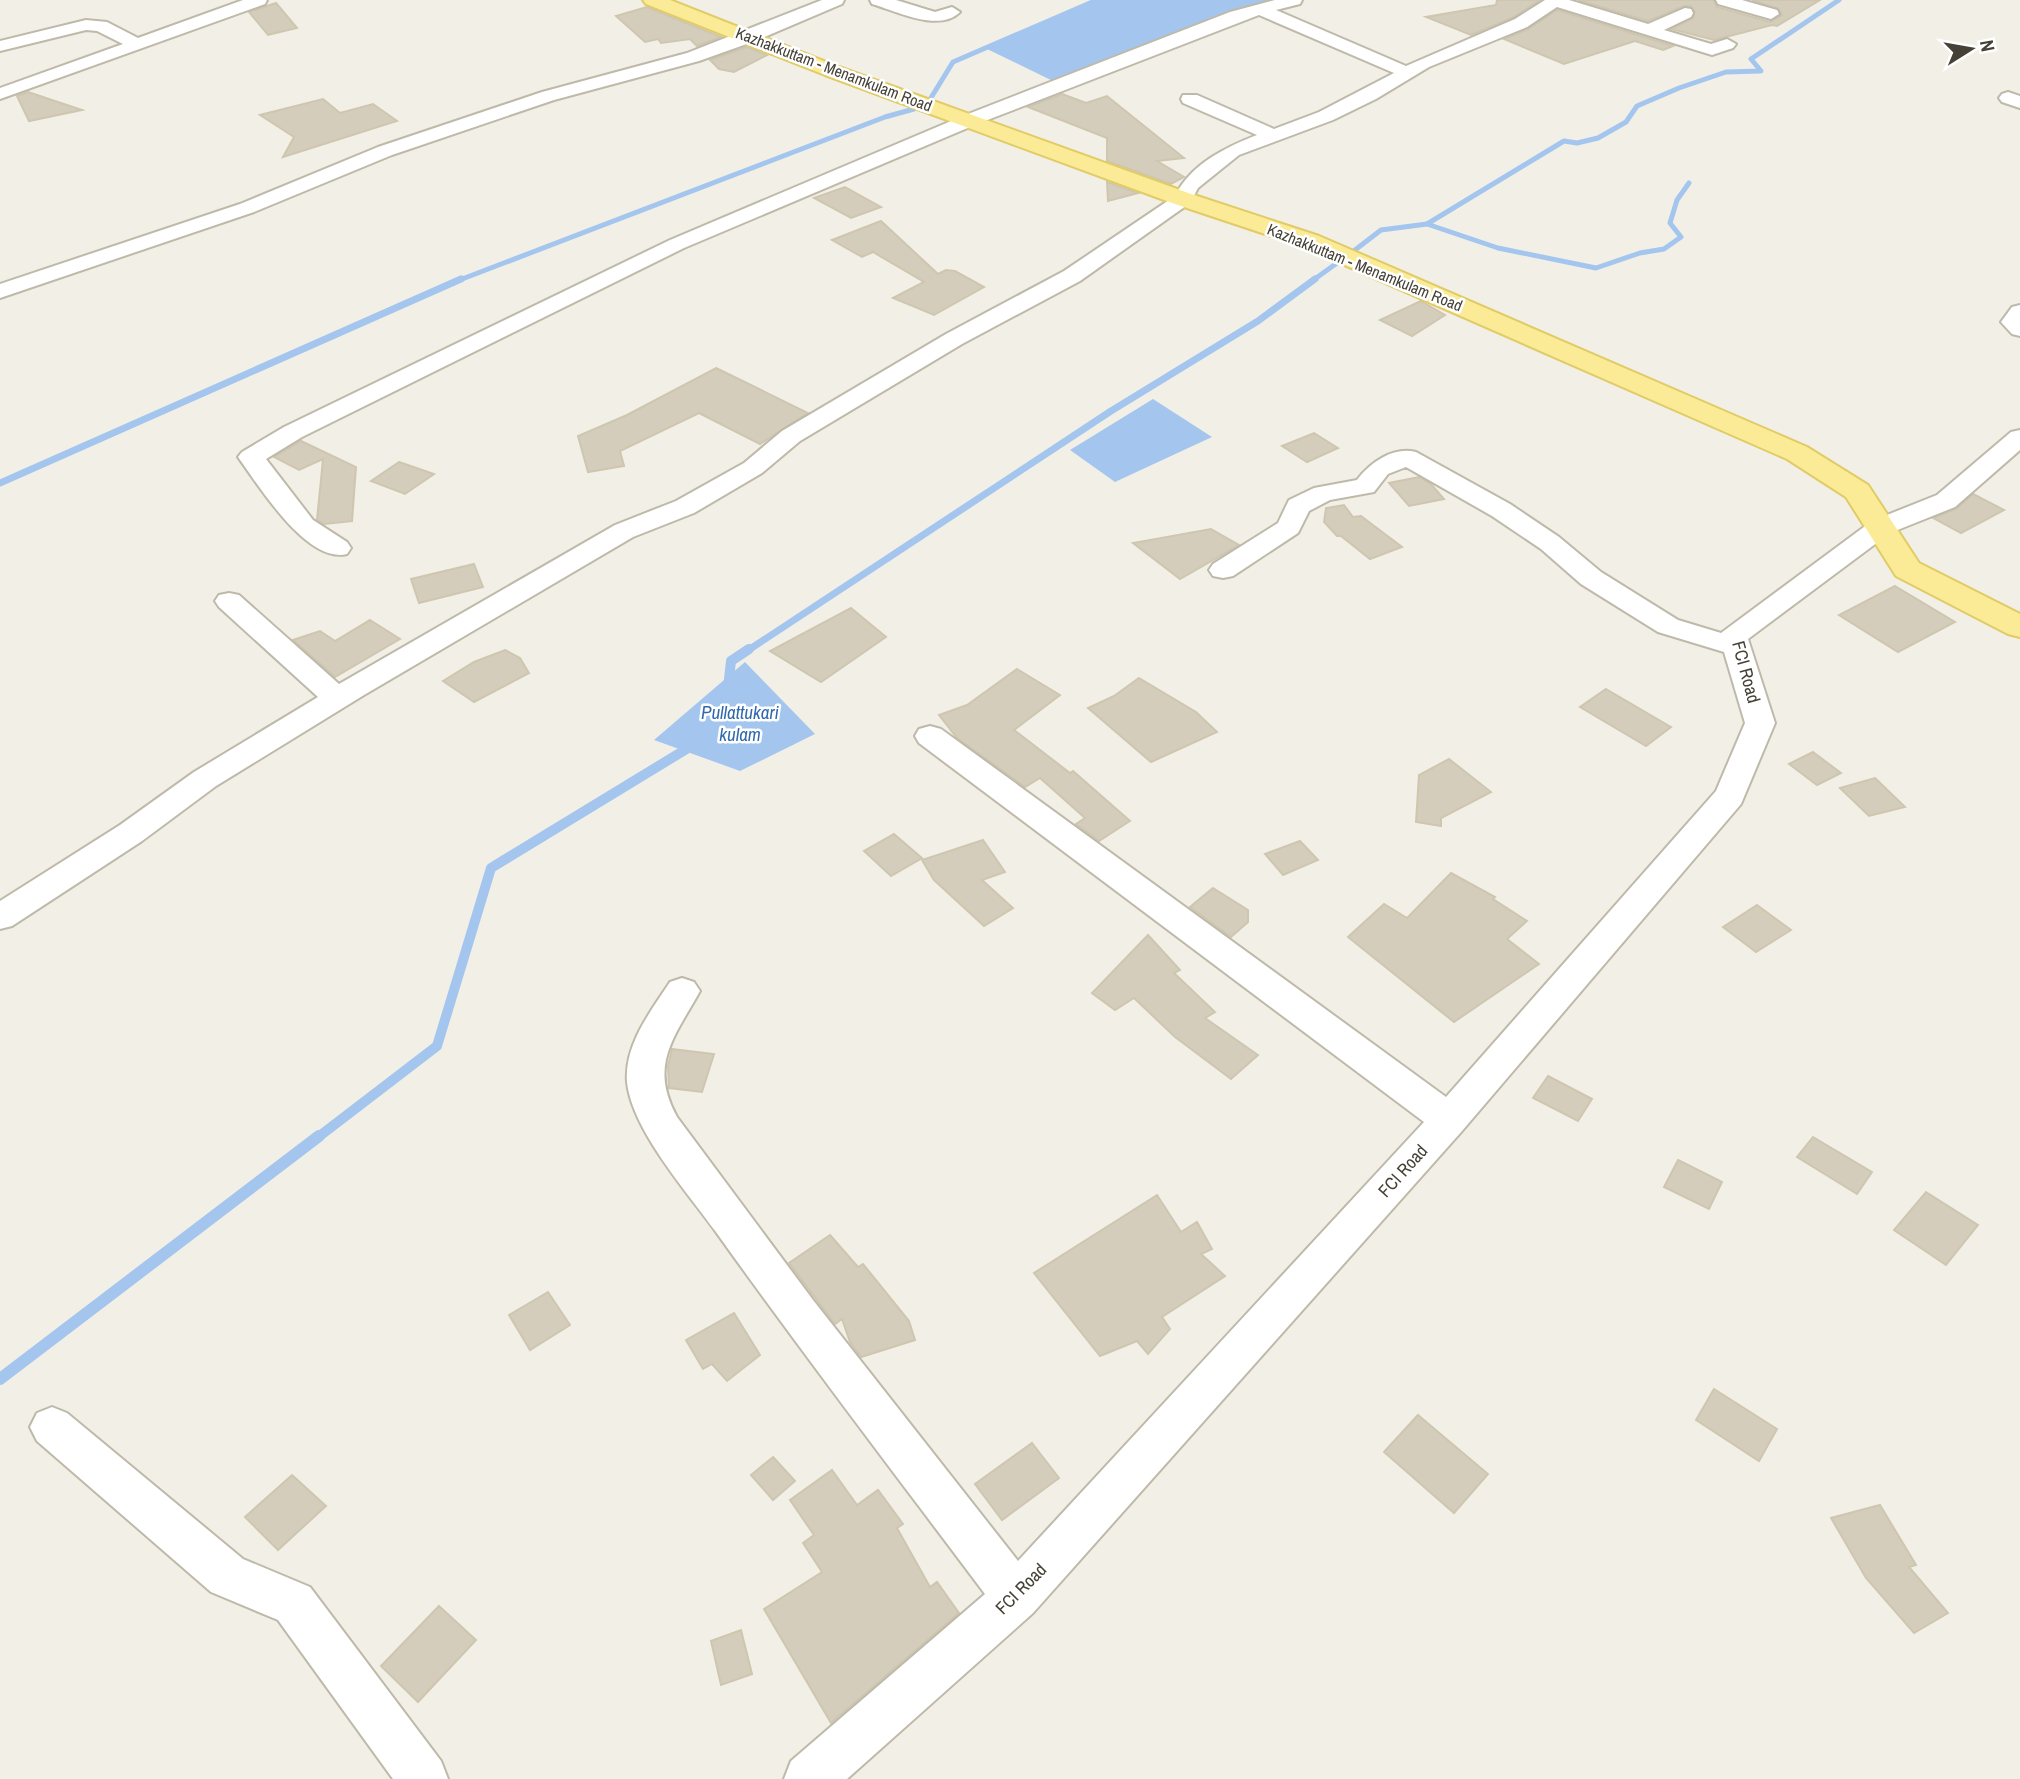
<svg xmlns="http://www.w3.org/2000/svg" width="2020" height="1779" font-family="'Archivo Narrow',sans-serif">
  <rect width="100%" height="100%" fill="#f2f0e6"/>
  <g fill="#a4c6ee">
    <path d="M1099,0H1285L1059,84L985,48Z"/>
    <path d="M1153,399L1212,437L1115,482L1070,450Z"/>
    <path d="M745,662L815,734L740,771L654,740Z"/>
  </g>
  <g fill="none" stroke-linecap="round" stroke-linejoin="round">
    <g stroke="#a4c6ee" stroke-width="5">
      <path d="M929,101L953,62L1097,0"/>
      <path d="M1689,183L1677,200L1670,223L1681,237L1664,249L1640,253L1596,268L1498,248L1427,224L1564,141L1577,143L1598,138L1626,122L1637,106L1679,88L1726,72L1761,71L1751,59L1839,0"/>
      <path d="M1355,250L1381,230L1427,224"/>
      <path d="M457,281L885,117L914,109"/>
      <path d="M1312,281L1337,263"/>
    </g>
    <g stroke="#a4c6ee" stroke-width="7">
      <path d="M0,483L461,279"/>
      <path d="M747,651L1111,411L1258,321L1315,279"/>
    </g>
    <g stroke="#a4c6ee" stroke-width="10">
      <path d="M728,688L731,661L749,649"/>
      <path d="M317,1138L437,1046L491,868L693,745"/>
    </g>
    <path stroke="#a4c6ee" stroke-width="12" d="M0,1379L319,1136"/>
  </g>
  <g fill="#d4cdbc" stroke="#cec6af" stroke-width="2">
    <path d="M1497,0H1540L1514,17L1471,35L1426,17L1496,5Z"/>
    <path d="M1578,0H1714L1717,7L1770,22L1782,15L1779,9L1752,0H1820L1777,26L1772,25L1714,40L1671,29L1693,18L1695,12L1691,6H1684L1648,21Z"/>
    <path d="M276,3L297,28L268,35L249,12Z"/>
    <path d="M647,7L721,37L697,46L690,39L661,43L658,39L645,42L616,16Z"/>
    <path d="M1557,10L1673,46L1663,50L1635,41L1564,64L1504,39L1528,29Z"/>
    <path d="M747,47L767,55L734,72L719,69L710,60Z"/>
    <path d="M28,92L82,110L29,121L17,96Z"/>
    <path d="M1062,94L1086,103L1107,96L1184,158L1157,161L1184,177L1171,184L1107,161V138L1028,107Z"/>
    <path d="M323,99L340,113L373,104L397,121L283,157L294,137L260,115Z"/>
    <path d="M1107,182L1138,193L1108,201Z"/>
    <path d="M845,187L881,207L851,218L814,198Z"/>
    <path d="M881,221L938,274L946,270L955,271L984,287L934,315L893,298L924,282L873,252L862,257L832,240Z"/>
    <path d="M1421,301L1445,315L1412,336L1380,320Z"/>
    <path d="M716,368L808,413L760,444L699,413L620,451L624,466L588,472L578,436L627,415Z"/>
    <path d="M1314,433L1338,448L1307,462L1282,446Z"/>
    <path d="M301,441L356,467L352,521L324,524L317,520L323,459L299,470L274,457Z"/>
    <path d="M399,462L434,474L405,494L371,481Z"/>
    <path d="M1419,477L1431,484L1444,499L1409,506L1389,483Z"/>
    <path d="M1973,494L2004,510L1961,533L1933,518L1956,509Z"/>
    <path d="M1344,505L1353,517L1361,516L1402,547L1370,559L1341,536H1337L1324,522L1326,508Z"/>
    <path d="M1211,529L1239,545L1180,579L1133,543Z"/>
    <path d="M474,564L483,587L419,603L411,579Z"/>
    <path d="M1895,586L1955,622L1898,652L1839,615Z"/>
    <path d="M851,608L886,637L821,682L770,651Z"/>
    <path d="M370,620L400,639L335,677L293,640L320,631L335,641Z"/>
    <path d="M505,650L520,658L529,673L474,702L443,681L474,662Z"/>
    <path d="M1017,669L1060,695L1014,730L1070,773L1073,771L1130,821L1099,841L1076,824L1085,818L1040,778L1025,787L957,738L939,715L967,705Z"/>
    <path d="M1139,678L1196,712L1217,732L1151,762L1088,708L1114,696Z"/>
    <path d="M1606,689L1671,727L1646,746L1580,707Z"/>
    <path d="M1813,752L1841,773L1817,785L1789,764Z"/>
    <path d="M1449,759L1491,792L1441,818V826L1416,822L1419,775Z"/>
    <path d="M1875,778L1905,807L1869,816L1840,788Z"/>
    <path d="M894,834L922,858L891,876L864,851Z"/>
    <path d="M983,840L1005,872L982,880L1013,908L984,926L934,880L922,860Z"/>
    <path d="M1300,841L1318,860L1283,875L1265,854Z"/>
    <path d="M1451,873L1495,897L1493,899L1527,921L1507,939L1539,964L1454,1022L1348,937L1384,904L1407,918Z"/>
    <path d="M1213,888L1248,910V922L1231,937L1190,907Z"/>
    <path d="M1757,905L1791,930L1756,952L1723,927Z"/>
    <path d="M1148,935L1180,970L1174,973L1215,1012L1205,1018L1258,1055L1231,1079L1175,1037L1134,998L1115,1010L1092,993Z"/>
    <path d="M672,1049L714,1054L702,1092L669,1088L668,1066Z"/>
    <path d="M1548,1076L1592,1099L1578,1121L1533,1098Z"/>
    <path d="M1813,1137L1872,1172L1857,1194L1797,1157Z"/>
    <path d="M1678,1160L1722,1182L1709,1209L1664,1187Z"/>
    <path d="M1926,1192L1978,1225L1946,1265L1894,1230Z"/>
    <path d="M1157,1195L1181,1232L1197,1222L1212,1249L1201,1254L1225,1276L1162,1317L1170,1329L1148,1354L1137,1341L1100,1356L1034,1273Z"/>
    <path d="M830,1235L858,1267L863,1264L909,1321L915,1340L861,1357L850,1342L842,1319L835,1324L789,1263Z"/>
    <path d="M548,1292L570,1325L530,1350L509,1315Z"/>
    <path d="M734,1313L760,1355L727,1381L712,1364L703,1369L686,1340Z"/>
    <path d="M1714,1389L1777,1429L1759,1461L1696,1420Z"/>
    <path d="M1418,1415L1488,1474L1454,1513L1384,1452Z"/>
    <path d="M1032,1443L1059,1478L1002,1520L975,1484Z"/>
    <path d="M773,1457L795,1481L773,1500L751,1475Z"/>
    <path d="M832,1470L857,1505L878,1490L903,1524L897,1528L930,1587L937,1582L959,1613L831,1723L764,1609L822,1572L803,1543L814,1535L790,1500Z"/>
    <path d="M292,1475L326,1506L278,1550L245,1517Z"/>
    <path d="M1880,1505L1916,1565L1909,1567L1948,1613L1914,1633L1866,1578L1831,1518Z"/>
    <path d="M439,1606L476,1640L418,1702L381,1666Z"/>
    <path d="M741,1630L752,1674L721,1685L711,1641Z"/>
  </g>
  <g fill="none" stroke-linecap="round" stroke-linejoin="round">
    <g stroke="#beb9a9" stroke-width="4">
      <g id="minor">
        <path d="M243,0H267L265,4L0,99V88L123,44L97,31L86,30L0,51V41L86,20L107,22L138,38Z"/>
        <path d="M822,0H844L842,4L755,41L699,61L554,100L392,155L254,212L0,298V284L240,204L378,147L542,92L687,53Z"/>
        <path d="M870,0H896L935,12L952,7L960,12C939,33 896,11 872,4Z"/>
        <path d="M1275,0H1302L1300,4L1276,10L1406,66L1515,19L1545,0H1569L1648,24L1685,8L1691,9L1693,13L1691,17L1664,30L1711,44L1727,39L1736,44L1733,48L1712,55L1557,7L1527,27L1429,67L1376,99L1333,120L1239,155L1198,188L1190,203L1080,281L962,344L800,441L762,473L694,513L633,537L364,695L216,786L142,841L12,926L0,929V901L120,825L194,772L318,697L219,607L215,601L219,595L229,593L239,595L339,684L615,525L676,501L744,463L782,431L946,334L1064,271L1175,196C1191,164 1226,147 1257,135L1183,103L1181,99L1183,95H1197L1274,129L1319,112L1394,73L1259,15L977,124L684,248L302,437L266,459L313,520L347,542L351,548L347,554C307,564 259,486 238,457L242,452L284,427L670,240L963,116L1230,12Z"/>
        <path d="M1716,0H1742L1777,10L1779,14L1771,19L1718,4Z"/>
        <path d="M2008,92L2020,96V108L2002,102L1999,98L2002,94Z"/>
        <path d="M2020,305V336L2012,334L2001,322L2012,307Z"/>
        <path d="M2020,430V450L1955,507L1890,533L1748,639L1775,723L1741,804L1462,1131L1033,1613L847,1779H784L791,1761L985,1594C895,1474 803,1354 716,1232C688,1193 632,1130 627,1082C624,1045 651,1011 670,982L682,978L694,982L700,991C675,1036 648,1065 677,1117L813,1300L1018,1561L1424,1122L919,743L915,736L919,729L930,726L941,729L1446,1097L1716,791L1745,723L1724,652L1658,632L1581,584L1541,549L1492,516L1406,467L1388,474L1374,492L1330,500L1309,511L1298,533L1233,576L1223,578L1213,576L1209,570L1213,564L1278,523L1289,500L1314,488L1357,480C1370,463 1393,446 1416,452L1510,504L1559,537L1601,572L1678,620L1721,633L1872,521L1937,495L2011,432Z"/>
        <path d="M52,1407L67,1413L243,1559L310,1587L441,1761L448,1779H393L278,1620L211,1592L37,1441L30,1427L37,1413Z"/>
      </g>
    </g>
    <g stroke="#e0cb67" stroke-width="4">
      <path id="major" d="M643,0H670L839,67L1191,194L1319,236L1807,447L1868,485L1919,563L2020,614V637L2008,634L1896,576L1846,497L1787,459L1301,246L1175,204L825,75L646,4Z"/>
    </g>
    <use href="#minor" fill="#fff" fill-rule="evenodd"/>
    <use href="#major" fill="#fbeb97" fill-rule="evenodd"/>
  </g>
  <g text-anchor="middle" stroke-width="5" stroke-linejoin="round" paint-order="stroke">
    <g font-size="16" fill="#454136" stroke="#fff">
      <text transform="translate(834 69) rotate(21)" y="6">Kazhakkuttam - Menamkulam Road</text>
      <text transform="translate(1365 267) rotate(22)" y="6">Kazhakkuttam - Menamkulam Road</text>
    </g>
    <g font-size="18" fill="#454136" stroke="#fff">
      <text transform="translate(1746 672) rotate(75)" y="6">FCI Road</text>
      <text transform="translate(1403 1171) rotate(-48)" y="6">FCI Road</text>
      <text transform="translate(1021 1589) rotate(-45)" y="6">FCI Road</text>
    </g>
    <g font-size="19" font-style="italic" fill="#3269ad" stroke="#fff">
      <text x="740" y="719">Pullattukari<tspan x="740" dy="22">kulam</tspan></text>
    </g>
  </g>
  <g transform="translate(1971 49) rotate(79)" stroke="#ffffff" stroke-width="5" paint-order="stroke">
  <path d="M0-5L12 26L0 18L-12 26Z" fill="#454136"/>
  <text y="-10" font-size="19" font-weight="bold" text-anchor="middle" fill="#454136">N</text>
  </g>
</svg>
